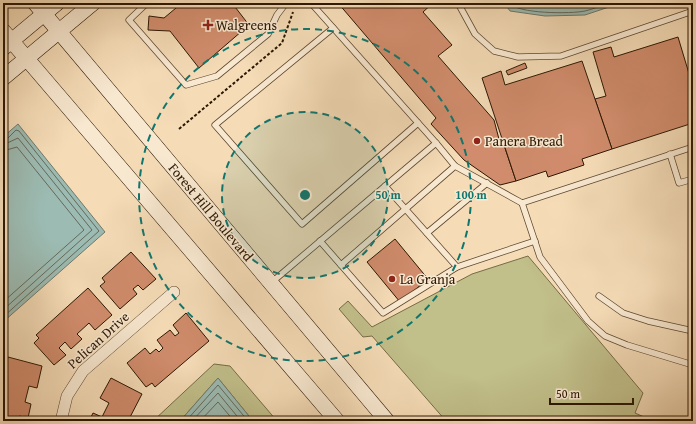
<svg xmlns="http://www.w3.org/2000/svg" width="696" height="424" font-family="'Gentium Book Plus',serif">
  <rect width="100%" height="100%" fill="#f5dcb7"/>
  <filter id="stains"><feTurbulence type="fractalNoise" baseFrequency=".005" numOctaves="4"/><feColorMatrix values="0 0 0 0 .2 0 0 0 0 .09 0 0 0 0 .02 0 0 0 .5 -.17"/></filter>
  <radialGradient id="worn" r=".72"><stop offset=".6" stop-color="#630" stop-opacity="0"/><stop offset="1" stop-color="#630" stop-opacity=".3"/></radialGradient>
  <g fill="#c1bf8a" stroke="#766b46">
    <path d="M528,256L643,393L635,413L653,421H446L372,336L363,337L339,309L348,301L372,327L472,274Z"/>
    <path d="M214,364L230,366L277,421H253L218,378L180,421H153Z"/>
  </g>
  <g fill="#9cbbb2" stroke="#6f796c">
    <path d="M504,3H621L585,15L545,16L510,11Z"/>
    <path d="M18,124L105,232L3,322V137Z"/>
    <path d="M218,378L253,421H180Z"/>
  </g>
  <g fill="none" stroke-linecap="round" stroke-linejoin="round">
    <g stroke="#64695a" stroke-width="1">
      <path d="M509,3C517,14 571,14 585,11C593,9 601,6 609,3"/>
      <path d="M517,3C542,7 569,11 593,3"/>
      <path d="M3,140L7,139L16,130L19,131L99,231L3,317"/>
      <path d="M3,145L18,138L92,230L3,310"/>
      <path d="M3,151L17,147L84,230L3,302"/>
      <path d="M186,421L218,385L248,421"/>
      <path d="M192,421L218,393L241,421"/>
      <path d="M200,421L218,402L234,421"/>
    </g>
  </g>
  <g fill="#d08c6c" stroke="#2c1703">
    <path d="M182,3H232L249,25L199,68L170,31L148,30L149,16L164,18Z"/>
    <path d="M338,3H433L423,12L452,45L438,56L494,120L500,143L503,142L516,181L500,185L464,160L431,124L436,118Z"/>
    <path d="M678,37L693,87V123L612,149L595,99L606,96L593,52L611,47L614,57Z"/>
    <path d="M582,61L612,149L582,159L584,165L548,177L546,171L516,181L482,78L501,71L505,85Z"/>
    <path d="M525,63L527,68L508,75L506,71Z"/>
    <path d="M395,239L428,279L400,302L367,262Z"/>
    <path d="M131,252L156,279L143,290L138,285L133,289L137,294L120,309L100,286L105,282L102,278Z"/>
    <path d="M88,288L112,315L95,330L89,323L77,334L82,339L71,349L65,342L59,348L66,355L54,365L34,343L39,338L36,335Z"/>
    <path d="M186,313L209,341L155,387L152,383L146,387L127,363L145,348L150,354L156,349L159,352L163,348L157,340L170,330L175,336L179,333L173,325Z"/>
    <path d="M8,357L42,366L37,388L29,386L25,402L31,404L28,418L19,416L18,421H3V376Z"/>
    <path d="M111,378L142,394L128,421H89L93,413L102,417L109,403L100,398Z"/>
  </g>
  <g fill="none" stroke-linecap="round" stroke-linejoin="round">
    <g stroke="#5e4830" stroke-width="7">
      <g id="lane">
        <path d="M147,3L129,20L186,85L217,76L268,34L277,15L286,3"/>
        <path d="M311,3L436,143L455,166L522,203L693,147"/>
        <path d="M458,3L475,34L494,51L518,57L561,56L693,11"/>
        <path d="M333,28L215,125L302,224L418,123"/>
        <path d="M670,154L679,183L693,179"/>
        <path d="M385,186L457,267L535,241"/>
        <path d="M522,203L540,257L588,321L605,336L627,345L693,365"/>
        <path d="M427,233L487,183"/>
        <path d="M320,241L341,265L455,166"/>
        <path d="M341,265L383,313L457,267"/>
        <path d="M272,282L436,143"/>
        <path d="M599,296L623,313L648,321L693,331"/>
      </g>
    </g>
    <g stroke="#5e4830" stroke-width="12">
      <path id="street" d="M61,421L67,396L83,371L174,292"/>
    </g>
    <g stroke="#2c1703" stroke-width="16">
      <g id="secondary">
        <path d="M35,3L387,421"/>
        <path d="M3,31L337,421"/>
        <path d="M3,48L57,3"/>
        <path d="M3,78L93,3"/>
      </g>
    </g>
    <path stroke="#2c1703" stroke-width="2" stroke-dasharray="3 2" stroke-linecap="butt" d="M179,129L282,43L293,12"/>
    <use href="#lane" stroke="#f8e8d0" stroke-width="5.5"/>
    <use href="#street" stroke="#f8e8d0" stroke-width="11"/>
    <use href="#secondary" stroke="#f8e8d0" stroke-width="15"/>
  </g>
  <circle cx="305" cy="195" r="83" fill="#0f766e" fill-opacity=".12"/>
  <g fill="none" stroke="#0f766e" stroke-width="2" stroke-dasharray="7 5">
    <circle cx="305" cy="195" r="83"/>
    <circle cx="305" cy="195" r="166"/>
  </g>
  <g fill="#8f2418" stroke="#f8e8d0" stroke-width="1.5">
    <path d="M206 19h4v4h4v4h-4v4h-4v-4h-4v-4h4z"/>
    <circle cx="477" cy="141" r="4"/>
    <circle cx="392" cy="279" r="4"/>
  </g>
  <g text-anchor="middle" stroke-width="3" stroke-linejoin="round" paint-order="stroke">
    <g font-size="14" fill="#2c1703" stroke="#f8e8d0" text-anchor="start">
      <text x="216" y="30">Walgreens</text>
      <text x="485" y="146">Panera Bread</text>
      <text x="400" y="284">La Granja</text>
    </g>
    <g font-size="14" fill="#2c1703" stroke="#f8e8d0">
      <text transform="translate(211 212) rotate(50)" y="5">Forest Hill Boulevard</text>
      <text transform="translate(98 340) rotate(-42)" y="5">Pelican Drive</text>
    </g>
  </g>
  <circle cx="305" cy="195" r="6" fill="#0f766e" stroke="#f8e8d0" stroke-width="2"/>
  <g font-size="12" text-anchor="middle" font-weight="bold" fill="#0f766e" stroke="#f8e8d0" stroke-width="3" stroke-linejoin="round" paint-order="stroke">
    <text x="388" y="199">50 m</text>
    <text x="471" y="199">100 m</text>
  </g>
  <rect width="696" height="424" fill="none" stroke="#f5dcb7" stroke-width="16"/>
  <rect x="4" y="4" width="688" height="416" fill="none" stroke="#2c1703" stroke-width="2"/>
  <rect x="8" y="8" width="680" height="408" fill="none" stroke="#2c1703"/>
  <path d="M550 398v6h83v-6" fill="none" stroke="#2c1703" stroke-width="2"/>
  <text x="556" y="398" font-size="12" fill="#2c1703" stroke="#f8e8d0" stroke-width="3" paint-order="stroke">50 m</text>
  <rect width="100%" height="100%" filter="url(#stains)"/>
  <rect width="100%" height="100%" fill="url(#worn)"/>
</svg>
